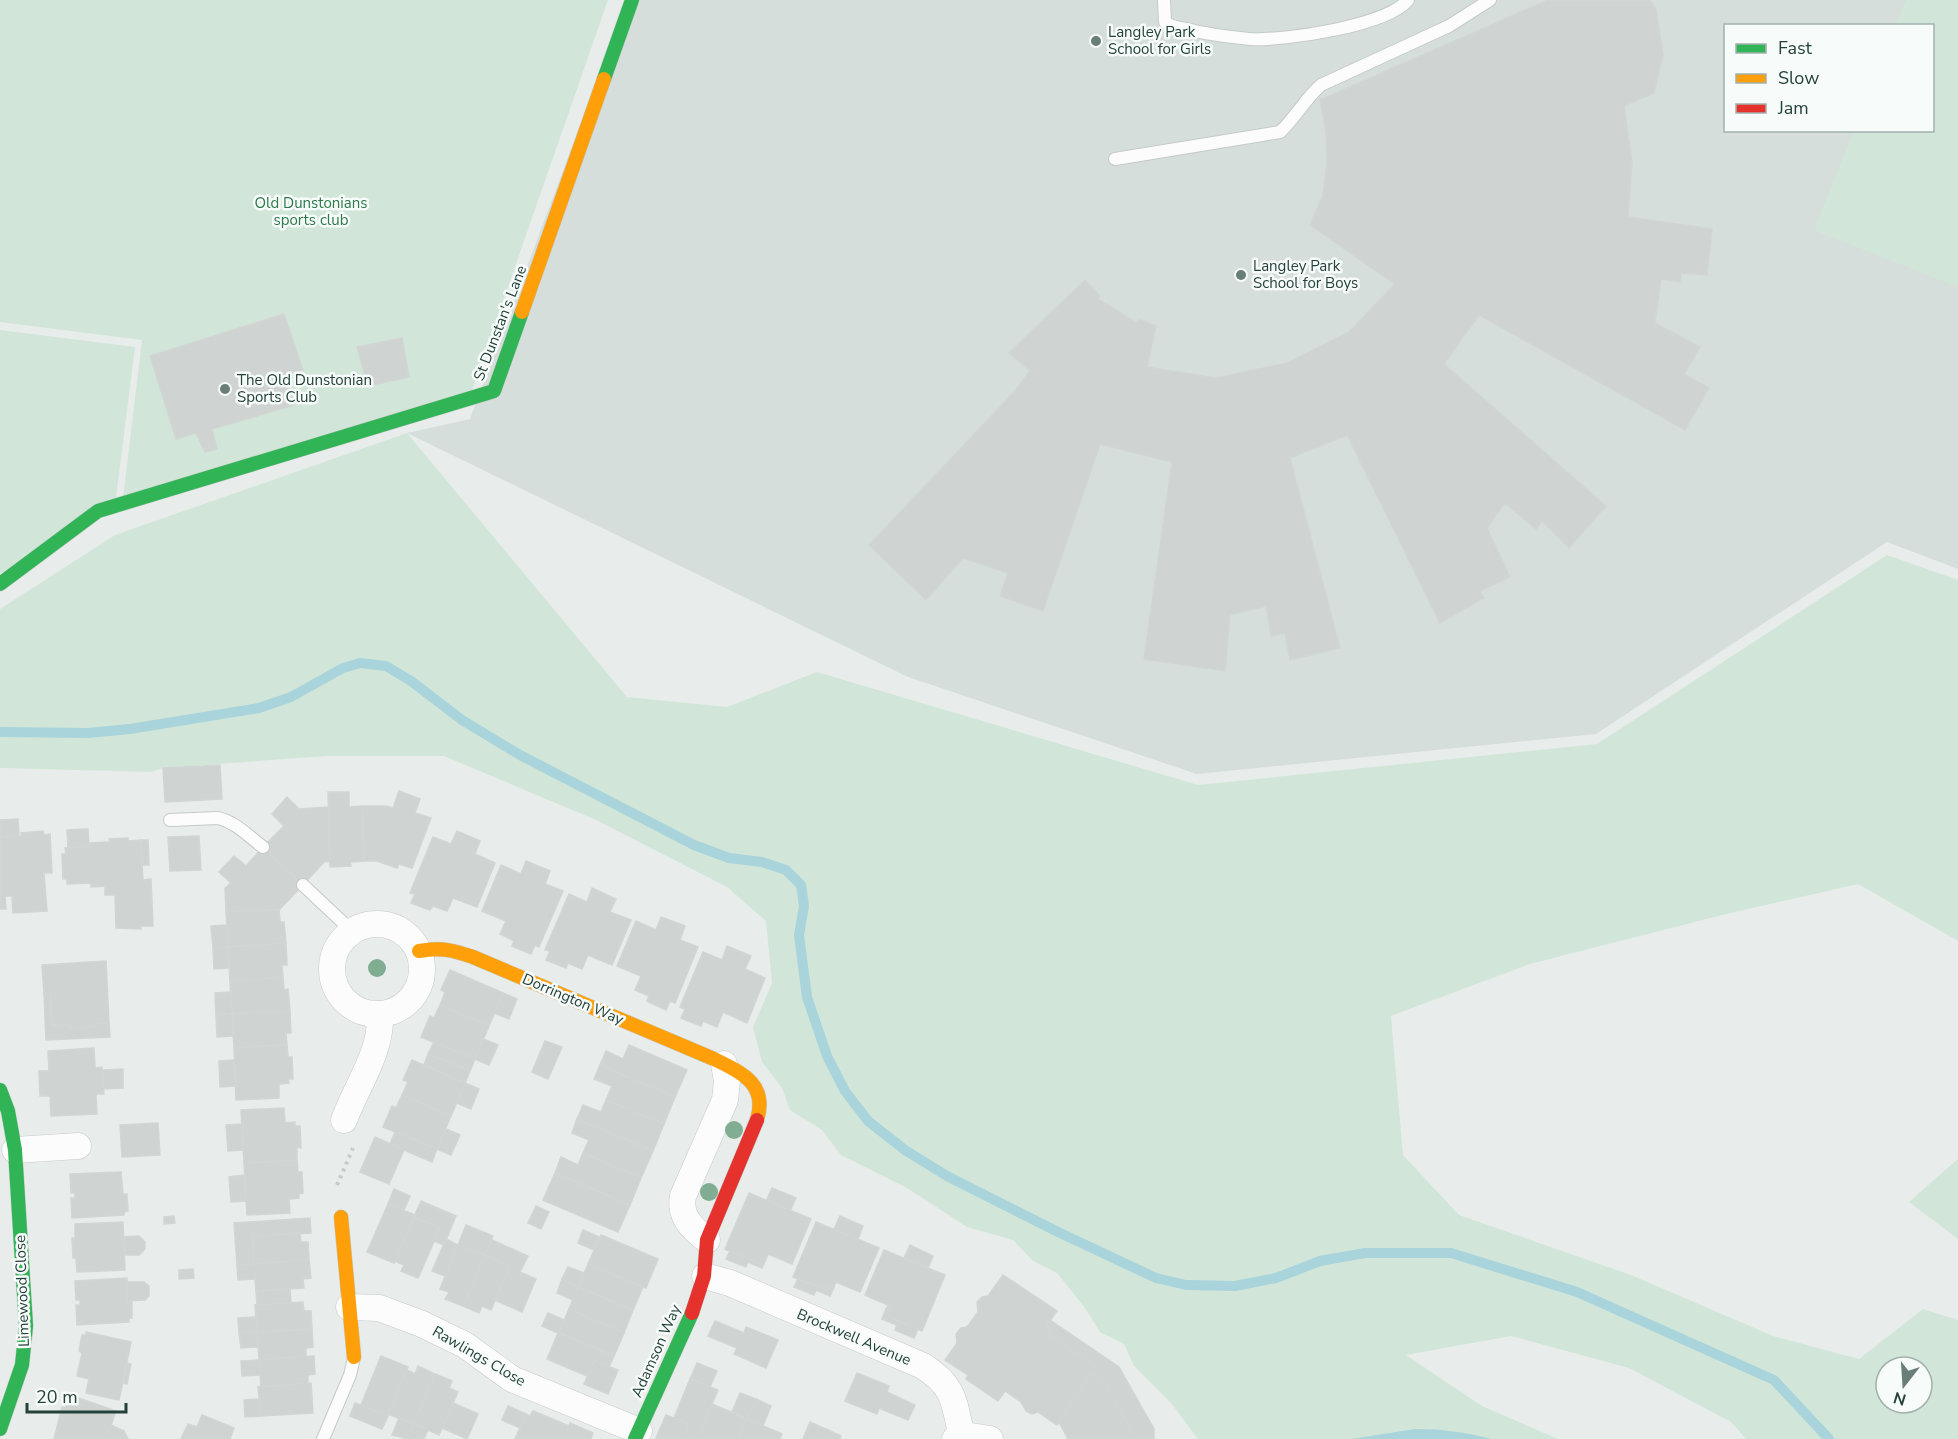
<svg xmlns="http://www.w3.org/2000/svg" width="1958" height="1439" font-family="'Nunito Sans',sans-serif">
  <rect width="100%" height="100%" fill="#e8edeb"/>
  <path fill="#d6dedb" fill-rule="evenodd" d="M627,0H1958V569L1887,542L1596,734L1197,774L908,677L407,433L470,419ZM1726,26H1932V130H1726Z"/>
  <g fill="#d1e6d8" fill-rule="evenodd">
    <path d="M0,0H608L470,396L123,498L142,340L0,322Z"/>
    <path d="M1906,0H1958V287L1814,230L1854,131L1932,130V26L1896,25Z"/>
    <path d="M0,330L135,347L116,498L0,574Z"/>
    <path d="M407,433L627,697L727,707L817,672L1198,785L1597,744L1887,555L1958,580V941L1858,884L1722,915L1530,964L1391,1016L1403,1155L1459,1215L1631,1275L1773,1336L1859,1359L1923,1309L1958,1320V1439H1746L1731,1422L1629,1368L1511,1336L1406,1355L1482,1406L1558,1439H1198L1171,1403L1134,1366L1124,1344L1100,1332L1085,1308L1057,1273L1033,1261L1013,1240L967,1227L907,1188L841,1155L822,1130L790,1110L782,1088L762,1062L753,1027L772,983L766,921L727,887L596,820L444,756H326L163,768L151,772L0,768V609L115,535ZM1886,1367H1922V1403H1886Z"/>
    <path d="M1958,1159V1239L1909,1202Z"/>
  </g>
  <path fill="#a9d4db" d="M1415,1429C1441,1429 1465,1432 1491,1439H1351Z"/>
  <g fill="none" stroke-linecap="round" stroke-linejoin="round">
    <path stroke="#a9d4db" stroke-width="10" d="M0,732L88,733L130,729L259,708L291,697L343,668L360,663L386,666L411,681L462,720L520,755L694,845L729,858L762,862L786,870L801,885L804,906L799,935L807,997L827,1056L845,1091L868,1121L905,1150L947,1176L1058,1232L1156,1278L1186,1285L1235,1286L1276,1278L1320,1261L1365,1253H1451L1577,1292L1774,1380L1829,1439"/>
  </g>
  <g fill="#cfd4d2" stroke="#d1d6d4" stroke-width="1.5">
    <path d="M1548,0H1649L1656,9L1663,55L1654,93L1624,106L1632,162L1628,217L1712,229L1707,275L1681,273L1680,282L1661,279L1655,323L1700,347L1684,374L1709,388L1685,430L1479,315L1444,364L1606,506L1569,548L1542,521L1536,529L1505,503L1487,528L1510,577L1480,591L1484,598L1440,623L1347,435L1290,458L1340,648L1290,660L1285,633L1271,636L1266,606L1230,615L1225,671L1144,659L1172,462L1100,444L1043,611L1000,596L1008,573L963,558L926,600L869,545L1014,392L1030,371L1009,353L1085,280L1100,296L1098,299L1137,323L1139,319L1156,326L1147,367L1216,378L1287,363L1349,332L1395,284L1310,225L1323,195L1327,163L1326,132L1320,100Z"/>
    <path d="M284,314L303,370L286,374L294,405L212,429L217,449L205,452L196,433L176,439L150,356Z"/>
    <path d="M402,338L409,377L368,386L357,347Z"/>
    <path d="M220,765L222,799L165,802L163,768Z"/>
    <path d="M399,791L420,799L415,813L431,818L412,868L399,864L397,868L377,861H364L362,806H386L393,808Z"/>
    <path d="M328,792H349V807L362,806L364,861L350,862L351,866L330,867Z"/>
    <path d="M287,797L299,809L328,807L330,861L324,862L303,885L263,847L284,826L272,814Z"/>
    <path d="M18,819L19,836L0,837V820Z"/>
    <path d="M88,829L89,847L68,848L67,830Z"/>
    <path d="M43,831L44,835L50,834L52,873H44L47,911L13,913L12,896H5L6,909H0V837L19,836H22L21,833Z"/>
    <path d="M457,831L480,841L475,854L495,863L477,907L453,898L447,911L433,906L430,910L411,903L415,894L410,893L433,837L451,844Z"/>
    <path d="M199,836L201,870L170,871L168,837Z"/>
    <path d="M128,838V841L141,840L143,880L151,879L153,926H141V929L116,928L115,895H105V886L91,887V883L67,884V879H63L62,854H66L65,848L89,847V843L110,842L109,839Z"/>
    <path d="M141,840H148L149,865H143Z"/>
    <path d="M263,847L303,885L279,910L226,912L225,888L231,883L219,872L234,856L246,866Z"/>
    <path d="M526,861L550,871L545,884L563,891L539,947L535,945L531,954L512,946L514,941L500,934L506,921L482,911L501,865L521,874Z"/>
    <path d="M592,888L616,899L610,912L631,920L612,965L588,955L582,969L568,963L566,968L546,960L550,951L545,950L569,894L587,902Z"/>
    <path d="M279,910L280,922H284L286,943L228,947L226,912Z"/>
    <path d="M661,917L685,926L680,940L698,947L675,1003L670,1001L666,1010L647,1001L649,996L635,990L641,976L617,966L636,921L656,930Z"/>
    <path d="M227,925L228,947L213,948L211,926Z"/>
    <path d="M286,943L287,965H282L283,977L230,981L228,947Z"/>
    <path d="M727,946L751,956L745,969L765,978L747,1023L723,1012L717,1027L703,1021L701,1026L681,1018L685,1009L680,1007L703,952L722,960Z"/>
    <path d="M228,947L229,968L214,969L213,948Z"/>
    <path d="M106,961L109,1023L94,1024V1027L70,1029V1025H52L50,992L44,993L42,965Z"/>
    <path d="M450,970L503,993L489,1026L440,1005L445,992L441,990Z"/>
    <path d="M283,977L284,990L288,989L290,1011L232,1014L230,981Z"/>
    <path d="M50,992L52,1025H70V1029L94,1027V1024L109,1023L110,1037L46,1040L44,993Z"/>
    <path d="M231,992L232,1014L216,1015L215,993Z"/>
    <path d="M503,993L517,999L509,1019L494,1013Z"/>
    <path d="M440,1005L489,1026L475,1059L421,1037L430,1016L434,1018Z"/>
    <path d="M290,1011L291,1033H286L287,1045L234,1048L232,1014Z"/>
    <path d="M232,1014L233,1036L217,1037L216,1015Z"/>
    <path d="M483,1039L498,1045L489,1065L475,1059Z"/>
    <path d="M545,1041L562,1047L548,1079L532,1072Z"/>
    <path d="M434,1042L475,1059L470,1071L428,1054Z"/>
    <path d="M287,1045L288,1057H292L293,1079H288L289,1083L279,1084V1098L236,1100L234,1048Z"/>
    <path d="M629,1045L687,1070L675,1097L600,1065L606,1051L623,1059Z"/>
    <path d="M94,1048L95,1068L102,1067L104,1094H96L97,1114L51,1116L50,1096H40L39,1071H49L48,1051Z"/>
    <path d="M428,1054L470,1071L465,1083L424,1065Z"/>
    <path d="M234,1060L236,1086L220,1087L219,1061Z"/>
    <path d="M412,1060L465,1083L451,1116L402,1095L408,1082L403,1080Z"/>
    <path d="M600,1065L675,1097L664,1124L606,1100L612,1086L594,1079Z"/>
    <path d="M123,1069V1088L103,1089V1070Z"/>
    <path d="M465,1083L479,1089L471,1109L457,1103Z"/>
    <path d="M402,1095L451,1116L437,1149L383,1127L392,1106L396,1108Z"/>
    <path d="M606,1100L664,1124L653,1151L577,1119L583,1105L601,1112Z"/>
    <path d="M284,1108L285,1123L295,1122V1126H300L301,1148L297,1147V1160L244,1163L241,1110Z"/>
    <path d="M577,1119L653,1151L641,1178L583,1153L589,1140L572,1133Z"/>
    <path d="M158,1123L160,1155L122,1157L120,1125Z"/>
    <path d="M242,1124L243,1150L228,1151L226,1125Z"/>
    <path d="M446,1129L460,1135L451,1155L437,1149Z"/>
    <path d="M395,1132L437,1149L432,1162L390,1144Z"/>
    <path d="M375,1137L404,1150L389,1184L360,1172Z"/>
    <path d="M583,1153L641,1178L630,1205L555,1173L561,1157L578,1165Z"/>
    <path d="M297,1160L298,1172H302L303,1193L299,1194V1198L289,1199L290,1213L247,1215L244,1163Z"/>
    <path d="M121,1172L123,1194H127L128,1211L124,1212V1215L72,1218L71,1198H75V1193H71L70,1174Z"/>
    <path d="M555,1173L630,1205L618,1232L543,1200Z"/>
    <path d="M244,1175L246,1201L231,1202L229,1177Z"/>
    <path d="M772,1188L796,1198L790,1211L766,1201Z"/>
    <path d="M394,1189L410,1196L404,1210L388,1204Z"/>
    <path d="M749,1193L811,1219L792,1264L768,1254L766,1259L762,1258L760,1264L725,1249Z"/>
    <path d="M421,1201L456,1216L444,1245L434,1241L440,1228L414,1217Z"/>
    <path d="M388,1204L415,1215L394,1263L367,1252Z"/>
    <path d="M536,1206L549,1212L541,1229L528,1223Z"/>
    <path d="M174,1216L175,1223L164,1224V1217Z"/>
    <path d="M840,1216L863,1226L858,1239L834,1229Z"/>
    <path d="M414,1217L440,1228L418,1278L401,1271L404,1265L395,1261Z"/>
    <path d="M310,1218L311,1233L253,1236L254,1264L237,1265L234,1223Z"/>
    <path d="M123,1222L125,1270L77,1272L76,1258H73L72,1238H75V1224Z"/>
    <path d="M816,1222L879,1248L860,1292L836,1282L834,1287L830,1285L828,1291L793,1277Z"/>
    <path d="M466,1225L493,1236L485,1255L458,1245Z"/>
    <path d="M583,1230L599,1237L594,1250L578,1243Z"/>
    <path d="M300,1233L301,1242H308L309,1260L254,1264L253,1236Z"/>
    <path d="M601,1235L658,1259L646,1288L588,1264Z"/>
    <path d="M139,1236L145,1242V1249L139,1255H125L124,1237Z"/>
    <path d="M446,1239L458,1245L445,1276L432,1271Z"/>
    <path d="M492,1240L528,1256L520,1272L536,1279L522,1312L495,1300L510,1266L485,1255Z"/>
    <path d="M458,1245L485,1255L463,1306L445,1299L449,1292L440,1289Z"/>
    <path d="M910,1245L933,1256L928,1268L904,1258Z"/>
    <path d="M884,1250L945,1275L922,1331L888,1317L890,1311L886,1309L888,1305L865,1295Z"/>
    <path d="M730,1251L760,1264L762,1258L766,1259L762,1268L748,1262L746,1267L726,1259Z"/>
    <path d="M485,1255L510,1266L491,1310L482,1306L479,1313L463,1306Z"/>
    <path d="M309,1260L311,1278L303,1279L304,1288L256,1291L254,1264Z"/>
    <path d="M254,1264L255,1279L238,1280L237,1265Z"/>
    <path d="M588,1264L643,1287L633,1310L578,1287Z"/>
    <path d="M568,1267L584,1273L578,1287L562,1279Z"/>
    <path d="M193,1269L194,1278L179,1279V1270Z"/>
    <path d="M1003,1275L1057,1311L1047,1325L1049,1334L1097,1367L1057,1425L1038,1412L1032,1414L1026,1411L1021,1402L1005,1391L998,1401L966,1379L968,1375L945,1360L957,1343L956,1334L961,1328L967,1327L978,1312L977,1302L982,1297L988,1296Z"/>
    <path d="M127,1278V1301L132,1300V1318H129V1322L77,1325L76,1305H80V1300H76L75,1281Z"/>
    <path d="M562,1279L578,1287L573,1300L557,1293Z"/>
    <path d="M798,1279L828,1291L830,1285L834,1287L830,1296L816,1290L814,1295L794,1287Z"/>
    <path d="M127,1282H144L149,1286V1296L145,1300L127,1301Z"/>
    <path d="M578,1287L633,1310L624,1333L569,1309Z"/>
    <path d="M290,1289L291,1303L257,1305L256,1291Z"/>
    <path d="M303,1302L304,1311H311L312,1329L257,1332L255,1305Z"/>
    <path d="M569,1309L624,1333L614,1356L559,1332Z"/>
    <path d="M886,1309L890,1311L888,1317L918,1329L914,1338L895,1330L897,1325L882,1319Z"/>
    <path d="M548,1313L564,1320L558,1333L542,1326Z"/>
    <path d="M256,1317L257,1332L239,1333L238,1318Z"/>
    <path d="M1050,1320L1119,1367L1154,1429V1439H1134L1133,1434L1104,1381L1092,1373L1097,1367L1049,1334L1047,1325Z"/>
    <path d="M715,1321L744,1333L746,1327L778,1340L766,1368L734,1354L737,1348L708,1336Z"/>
    <path d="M312,1329L313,1347L306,1348V1357L259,1360L257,1332Z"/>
    <path d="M86,1332L131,1342L119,1400L86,1393L89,1379L77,1376L82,1353L79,1351L82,1335H86Z"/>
    <path d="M257,1332L258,1347L241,1348L239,1333Z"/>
    <path d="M558,1333L614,1356L609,1367L594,1361L587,1376L547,1359Z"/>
    <path d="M314,1356L315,1374L308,1375V1384L261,1387L259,1360Z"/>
    <path d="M381,1356L408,1367L388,1416L361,1405Z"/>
    <path d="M259,1360L260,1375L242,1376L241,1361Z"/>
    <path d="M594,1361L618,1370L608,1394L584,1384Z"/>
    <path d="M127,1363L131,1364L127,1384L123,1383Z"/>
    <path d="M697,1363L717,1371L710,1387L690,1379Z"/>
    <path d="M418,1366L435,1374L414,1424L388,1414L407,1370L415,1374Z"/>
    <path d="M857,1373L889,1386L887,1392L915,1405L908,1420L879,1408L877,1414L845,1401Z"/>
    <path d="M1092,1373L1104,1381L1133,1434L1134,1439H1068L1059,1422Z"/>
    <path d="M435,1374L452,1381L449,1388L458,1392L439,1435L414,1424Z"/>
    <path d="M690,1379L718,1390L697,1439H683L689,1424L674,1418Z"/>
    <path d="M311,1383L313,1413L261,1416L258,1387Z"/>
    <path d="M740,1393L756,1399L747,1419L732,1412Z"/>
    <path d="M70,1395L116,1411L106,1439H54L62,1407L65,1408Z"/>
    <path d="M259,1399L261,1416L245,1417L244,1400Z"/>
    <path d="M756,1399L771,1406L763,1426L747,1419Z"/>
    <path d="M355,1403L388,1416L382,1429L350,1416Z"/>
    <path d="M453,1403L478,1414L467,1439L442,1428Z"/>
    <path d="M712,1404L747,1419L738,1439H697Z"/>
    <path d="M508,1406L526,1414L520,1428L502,1420Z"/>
    <path d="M533,1411L569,1426L564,1439H515L526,1414L530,1416Z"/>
    <path d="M202,1415L234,1428L230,1439H181L188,1424L197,1427Z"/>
    <path d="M666,1415L689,1424L683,1439L656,1438Z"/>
    <path d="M399,1418L414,1424L408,1439L392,1435Z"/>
    <path d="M747,1419L782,1434L780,1439H738Z"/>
    <path d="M810,1422L826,1429L821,1439H803Z"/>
    <path d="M570,1423L593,1433L591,1439H564Z"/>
    <path d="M414,1424L428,1430L424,1439H408Z"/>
    <path d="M111,1425L124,1431L128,1439H106Z"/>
    <path d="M826,1429L841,1436L840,1439H821Z"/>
  </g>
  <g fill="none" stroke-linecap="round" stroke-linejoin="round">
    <g stroke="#c5cac8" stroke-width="14">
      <g id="lane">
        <path d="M1164,0L1165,22C1173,28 1182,28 1191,30C1210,35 1231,37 1250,39C1284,41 1386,26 1408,0"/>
        <path d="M1115,159L1280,132C1296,117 1305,99 1321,85L1449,26L1490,0"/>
        <path d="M170,820L218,818C236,822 248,836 263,847"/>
        <path d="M303,885L352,931"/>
        <path d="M323,1439L350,1375L354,1358"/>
      </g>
    </g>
    <g stroke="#c5cac8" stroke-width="27">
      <g id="street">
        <circle cx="377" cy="969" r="45"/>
        <path d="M344,1120C357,1085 382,1052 380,1014"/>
        <path d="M15,1150L78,1146"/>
        <path d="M707,1240C692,1228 679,1217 683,1196L725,1100L727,1081L724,1064"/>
        <path d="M705,1276L730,1283L923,1366C956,1387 954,1403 962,1438"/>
        <path d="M349,1307L379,1308L422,1324L465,1345L512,1379L639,1431"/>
        <path d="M955,1439L971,1436L990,1439"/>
      </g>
    </g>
    <g stroke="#c3cbc8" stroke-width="15">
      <g id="fast">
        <path d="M604,79L632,0"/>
        <path d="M0,584L98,511L494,391L522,312"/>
        <path d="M0,1090L8,1111L15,1150L26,1326L22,1365L0,1429"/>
        <path d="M635,1439L692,1313"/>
      </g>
    </g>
    <g stroke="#c3cbc8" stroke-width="15">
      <g id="slow">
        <path d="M522,312L604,79"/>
        <path d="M419,951C441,947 452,950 473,957L714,1059C742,1073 768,1084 757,1120"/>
        <path d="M341,1217L354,1357"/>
      </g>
    </g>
    <g stroke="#c3cbc8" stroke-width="15">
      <path id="jam" d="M692,1313L704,1276L707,1240L757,1120"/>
    </g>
    <path stroke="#c3ccca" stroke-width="4" stroke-dasharray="3 4.5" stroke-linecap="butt" d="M337,1185L353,1148"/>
    <use href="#lane" stroke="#fcfcfc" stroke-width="12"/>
    <use href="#street" stroke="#fcfcfc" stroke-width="26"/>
    <use href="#fast" stroke="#30b455" stroke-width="14"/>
    <use href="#slow" stroke="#ff9f0a" stroke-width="14"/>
    <use href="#jam" stroke="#e5322d" stroke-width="14"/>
  </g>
  <g fill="#81ae93">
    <circle cx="377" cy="968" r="9"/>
    <circle cx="734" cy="1130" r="9"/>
    <circle cx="709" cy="1192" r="9"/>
  </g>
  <g fill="#697e78" stroke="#f7fbf9" stroke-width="2">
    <circle cx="1096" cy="41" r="6"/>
    <circle cx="1241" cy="275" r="6"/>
    <circle cx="225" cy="389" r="6"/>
  </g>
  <g text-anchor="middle" stroke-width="5" stroke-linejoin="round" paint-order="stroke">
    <g font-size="15" fill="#24423a" stroke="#f7fbf9" text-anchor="start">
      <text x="1108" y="37">Langley Park<tspan x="1108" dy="17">School for Girls</tspan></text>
      <text x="1253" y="271">Langley Park<tspan x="1253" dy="17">School for Boys</tspan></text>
      <text x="237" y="385">The Old Dunstonian<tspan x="237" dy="17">Sports Club</tspan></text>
    </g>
    <g font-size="15" fill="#2d7a4b" stroke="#f7fbf9">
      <text x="311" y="208">Old Dunstonians<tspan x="311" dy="17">sports club</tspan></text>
    </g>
    <g font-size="15" fill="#24423a" stroke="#f7fbf9">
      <text transform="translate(500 323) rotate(-69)" y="5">St Dunstan's Lane</text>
      <text transform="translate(573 999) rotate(23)" y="5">Dorrington Way</text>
      <text transform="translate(22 1291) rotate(-92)" y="5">Limewood Close</text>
      <text transform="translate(854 1337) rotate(23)" y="5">Brockwell Avenue</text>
      <text transform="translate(656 1351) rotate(-66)" y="5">Adamson Way</text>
      <text transform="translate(479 1356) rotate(30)" y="5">Rawlings Close</text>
    </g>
  </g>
  <rect x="1724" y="24" width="210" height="108" fill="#f7fbf9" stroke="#a3b1ad" stroke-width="1.5"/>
  <rect x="1736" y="44" width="30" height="9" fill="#30b455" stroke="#a3b1ad" stroke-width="1.5"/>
  <text x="1778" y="54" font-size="18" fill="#24423a">Fast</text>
  <rect x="1736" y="74" width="30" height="9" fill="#ff9f0a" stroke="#a3b1ad" stroke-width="1.5"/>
  <text x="1778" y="84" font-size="18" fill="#24423a">Slow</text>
  <rect x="1736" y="104" width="30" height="9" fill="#e5322d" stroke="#a3b1ad" stroke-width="1.5"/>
  <text x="1778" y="114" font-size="18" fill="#24423a">Jam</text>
  <g transform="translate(1904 1385) rotate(197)"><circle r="28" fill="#f7fbf9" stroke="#a3b1ad" stroke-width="1.5"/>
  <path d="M0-4.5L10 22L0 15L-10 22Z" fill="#697e78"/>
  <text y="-9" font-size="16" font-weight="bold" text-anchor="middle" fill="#24423a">N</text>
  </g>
  <path d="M27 1403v9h99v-9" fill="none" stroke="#24423a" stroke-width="3"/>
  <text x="36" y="1403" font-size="18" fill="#24423a" stroke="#f7fbf9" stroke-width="4.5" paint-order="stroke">20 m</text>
</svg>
